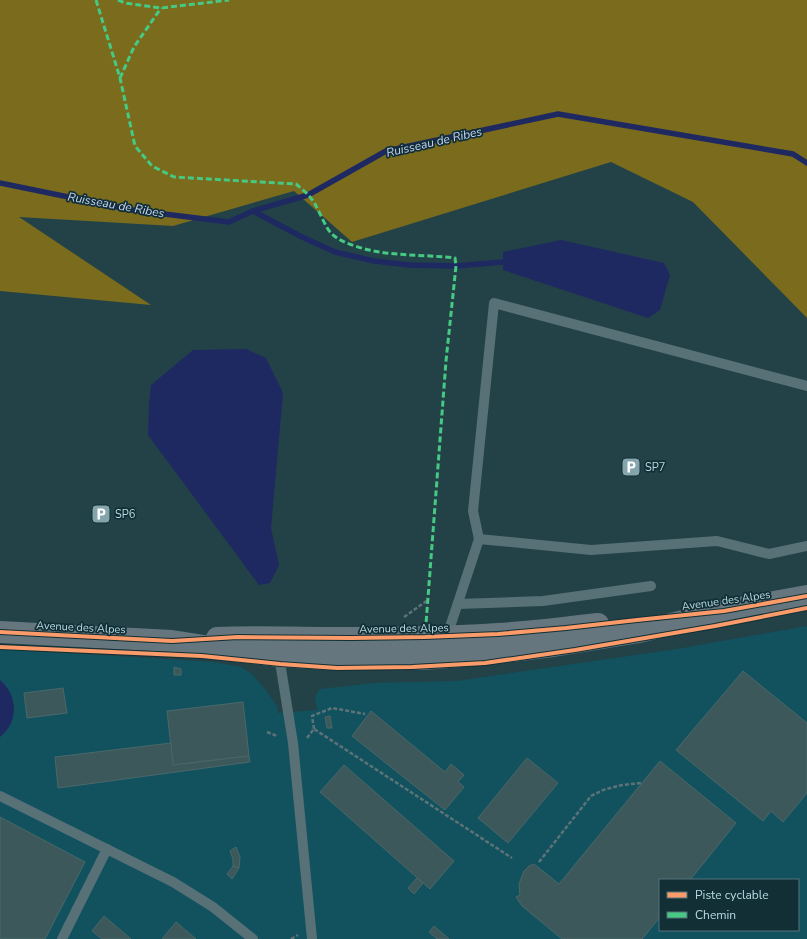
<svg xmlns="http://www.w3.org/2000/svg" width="807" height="939" font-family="'Nunito Sans',sans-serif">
  <rect width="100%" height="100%" fill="#224248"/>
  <path fill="#12525e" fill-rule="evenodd" d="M807,626V939H0V649L213,662L241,667L253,675L265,689L277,706L278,713L317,710L315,697L320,689L375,683L457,681L677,649ZM660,880H798V930H660Z"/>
  <path fill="#7a6b1d" d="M0,0H807V318L693,202L611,162L352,242L294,191L173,226L19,217L151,305L0,291Z"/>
  <g fill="#1f2961">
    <path d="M561,240L664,263L670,275L660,310L648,318L503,270V252Z"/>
    <path d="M246,349L266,358L283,393L271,528L279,565L270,583L259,585L148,435L149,404L151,385L193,350Z"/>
    <path d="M0,680C18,695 19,722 0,737Z"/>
  </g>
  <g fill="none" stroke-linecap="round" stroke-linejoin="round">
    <g stroke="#1f2961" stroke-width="5.5">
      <path d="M0,183L132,210L229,222L253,211L308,195L386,151L558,114L793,154L807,163"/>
      <path d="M253,211L302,237L335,252L374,261L409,265L456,266L503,262"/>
    </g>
  </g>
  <g fill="#3c585a" stroke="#4a686a">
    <path d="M174,667L181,669V675H174Z"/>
    <path d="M743,671L807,723V793L783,822L771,811L763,821L676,750Z"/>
    <path d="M63,688L67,713L27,718L24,693Z"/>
    <path d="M243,702L249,756L173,765L167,711Z"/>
    <path d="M371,711L445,772L451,764L464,775L458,782L464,787L445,810L352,736Z"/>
    <path d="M330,716L332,728H327L325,717Z"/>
    <path d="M171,743L173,765L249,756L250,762L58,788L55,757Z"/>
    <path d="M527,758L558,783L508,843L478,818Z"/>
    <path d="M660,761L736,823L690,880H660V917L642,939H562L522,906L516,897L520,895L519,884L524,871L529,866L534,864L559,884Z"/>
    <path d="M344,765L454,861L430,889L320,792Z"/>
    <path d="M0,817L85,862L45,939H0Z"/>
    <path d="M236,847L240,857L239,868L233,866V859L230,851Z"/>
    <path d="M233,866L239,868L232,879L227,874Z"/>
    <path d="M417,878L423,883L414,894L408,888Z"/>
    <path d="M104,916L131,939H102L92,931Z"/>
    <path d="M176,922L196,939H162Z"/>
    <path d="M434,926L449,939H437L429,932Z"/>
  </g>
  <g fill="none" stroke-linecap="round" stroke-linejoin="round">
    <g stroke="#5d7378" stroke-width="2.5" stroke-dasharray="4 2" stroke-linecap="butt">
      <path d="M404,617L428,600"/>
      <path d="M314,729L312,716L332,708L365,714"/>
      <path d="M267,732L277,736"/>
      <path d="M307,738L314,729L512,858"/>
      <path d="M539,862L591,796L603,790L622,785L642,783"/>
      <path d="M291,939L298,935"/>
    </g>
    <g stroke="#577176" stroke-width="10">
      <path d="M479,539L591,550L717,541L769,554L807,546"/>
      <path d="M458,604L543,601L651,586"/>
      <path d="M447,636L479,539L473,511L494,303L807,386"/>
      <path d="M279,656L293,743L312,939"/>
      <path d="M0,796L173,882L213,907L253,939"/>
      <path d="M62,939L107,849"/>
    </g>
    <g stroke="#65767f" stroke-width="22">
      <path d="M0,632L172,641L237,651L279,656L328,659H423L487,654L553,646L639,632L724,611L807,596"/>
      <path d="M217,638C254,636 291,638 329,638C385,638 442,638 498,634C531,632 565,628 598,624"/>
    </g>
    <g stroke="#46c982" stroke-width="3" stroke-dasharray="6 3" stroke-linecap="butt">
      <path d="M96,0L120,78L135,146L152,166L174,177L296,184C303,190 312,197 316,206C320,213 326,228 331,233C338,240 346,243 355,246C387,257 421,254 455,258L456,266L446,361L425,637"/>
      <path d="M118,0L125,3L161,8L229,0"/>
      <path d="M120,78L134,47L161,8"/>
    </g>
    <g stroke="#112f35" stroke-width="6">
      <g id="cycleway">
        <path d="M0,632L172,641L238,637L351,638L425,637L498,634L566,628L637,620L724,611L807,596"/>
        <path d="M0,647L202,656L280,664L337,668L412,667L485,663L575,650L715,626L807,608"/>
      </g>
    </g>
    <use href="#cycleway" stroke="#fa9b69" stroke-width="4"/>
  </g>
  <defs>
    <g id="parking-square" transform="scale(1)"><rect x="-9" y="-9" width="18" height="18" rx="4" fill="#84a5ac" stroke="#112f35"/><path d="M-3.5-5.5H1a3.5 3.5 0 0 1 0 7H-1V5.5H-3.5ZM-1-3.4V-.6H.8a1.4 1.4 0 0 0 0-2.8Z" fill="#fff"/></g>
  </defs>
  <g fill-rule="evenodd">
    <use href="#parking-square" x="631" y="467"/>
    <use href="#parking-square" x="101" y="514"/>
  </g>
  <g text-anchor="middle" stroke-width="3.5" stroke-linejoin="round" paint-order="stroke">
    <g font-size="11" fill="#b8dae2" stroke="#112f35" text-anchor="start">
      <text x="645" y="471">SP7</text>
      <text x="115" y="518">SP6</text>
    </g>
    <g font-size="11" fill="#b8dae2" stroke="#112f35">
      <text transform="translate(726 600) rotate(-8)" y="4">Avenue des Alpes</text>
      <text transform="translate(81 627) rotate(3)" y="4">Avenue des Alpes</text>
      <text transform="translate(404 628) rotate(-1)" y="4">Avenue des Alpes</text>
    </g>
    <g font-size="12" font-style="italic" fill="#c9d3fa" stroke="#112f35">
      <text transform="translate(434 142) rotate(-13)" y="4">Ruisseau de Ribes</text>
      <text transform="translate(116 205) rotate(10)" y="4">Ruisseau de Ribes</text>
    </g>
  </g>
  <rect x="659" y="879" width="140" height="52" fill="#112f35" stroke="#54737a"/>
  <rect x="667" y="892" width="20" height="6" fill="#fa9b69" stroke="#54737a"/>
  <text x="695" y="899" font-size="12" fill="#b8dae2">Piste cyclable</text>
  <rect x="667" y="912" width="20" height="6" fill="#46c982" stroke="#54737a"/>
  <text x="695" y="919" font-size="12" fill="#b8dae2">Chemin</text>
</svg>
